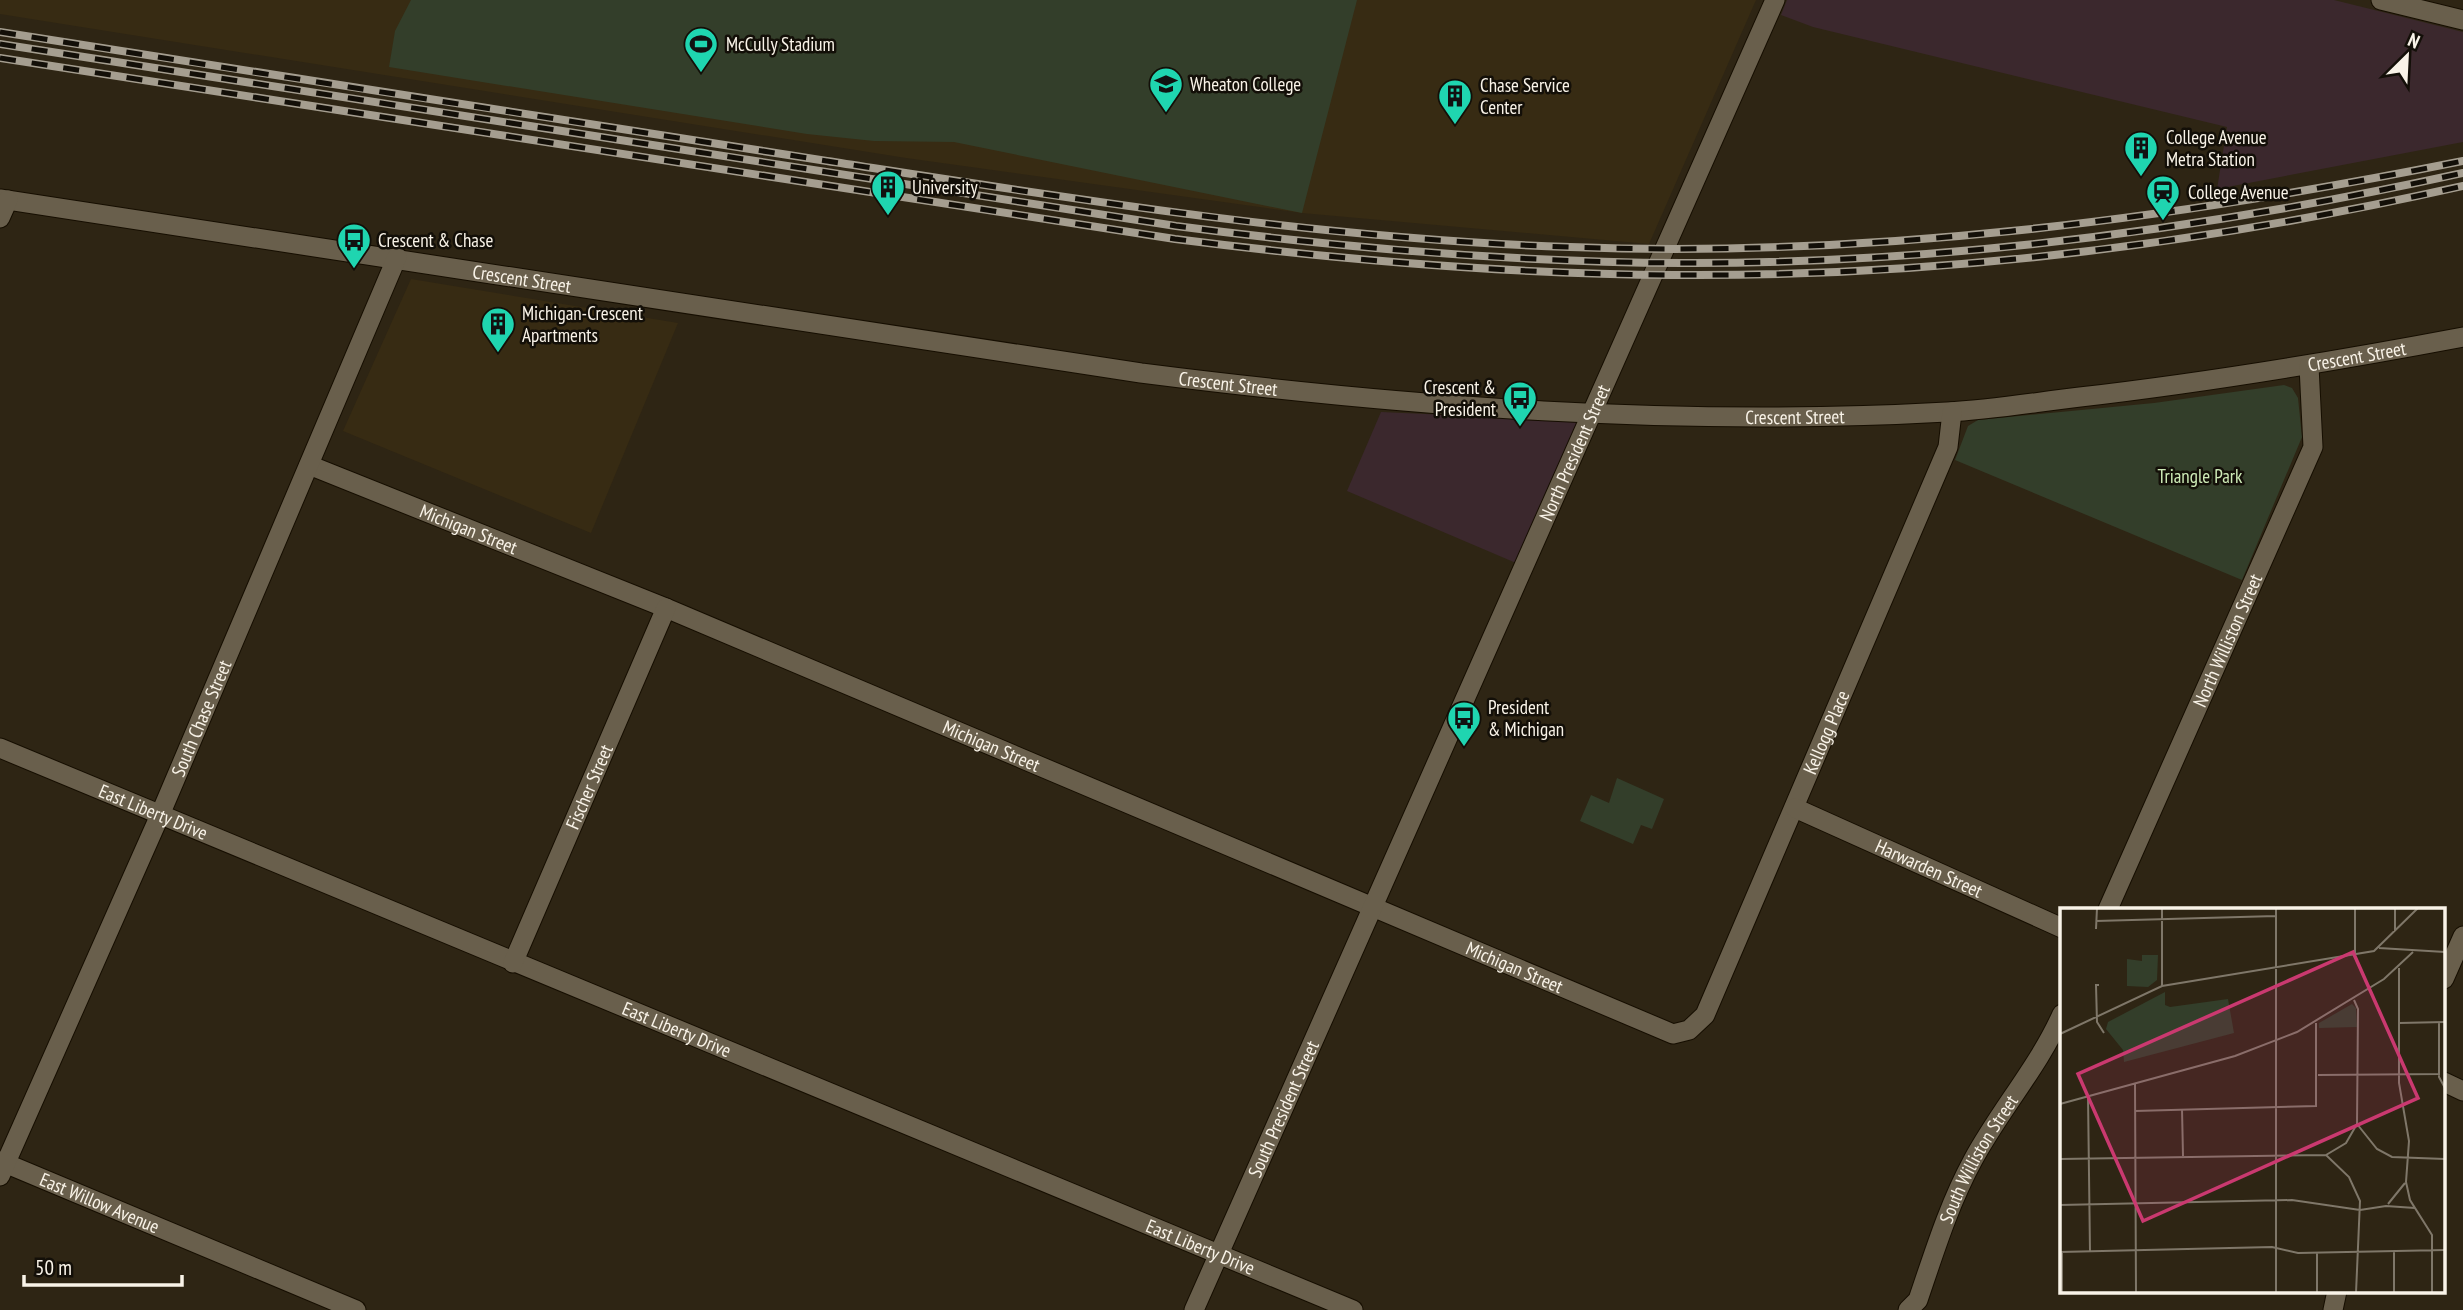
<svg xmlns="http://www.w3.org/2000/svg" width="2463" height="1310" font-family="'PT Sans Narrow',sans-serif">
  <rect width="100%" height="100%" fill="#2e2514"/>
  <g fill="#3b282d">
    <path d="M1787,0H2334L2463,32V142L2217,189L2227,127L1813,27L1781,15Z"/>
    <path d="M1381,412L1578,421L1516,563L1347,491Z"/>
  </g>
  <g fill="#372b13">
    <path d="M0,0H1756L1649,244L1302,213L906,158L0,14Z"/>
    <path d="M411,279L678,323L591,533L343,431Z"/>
  </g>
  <g fill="#333e2a">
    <path d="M411,0H1357L1302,213L954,142L874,141L807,134L389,67L395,31Z"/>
    <path d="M2284,385L2292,388L2298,398L2302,437L2242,580L1955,460L1968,426L1978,420L2154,403Z"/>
    <path d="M1617,778L1664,799L1652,829L1641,825L1633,844L1580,821L1591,795L1609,803Z"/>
  </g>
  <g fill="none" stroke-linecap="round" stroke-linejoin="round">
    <g stroke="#160e01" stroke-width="21">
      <g id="minor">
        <path id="s1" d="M0,199L1141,373C1408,407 1678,427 1947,412C1992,410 2036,402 2080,397C2209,382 2336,361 2463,337"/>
        <path d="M0,218L8,200"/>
        <path id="s2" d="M309,465L666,608L1673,1034L1689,1030L1705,1015L1948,447L1952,412"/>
        <path id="s3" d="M0,748L1353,1310"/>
        <path id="s4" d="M1795,808L2062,928"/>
        <path id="s5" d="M2108,909L2313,447L2309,366"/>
        <path id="s6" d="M513,963L666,608"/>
        <path d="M2444,979L2463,936"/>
        <path d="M2444,1082L2463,1091"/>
        <path id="s7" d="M0,1161L356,1310"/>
        <path id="s8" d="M0,1176L160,815L397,257"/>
        <path id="s9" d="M1194,1310L1775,0"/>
        <path id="s10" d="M1908,1310L1918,1300C1934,1253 1949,1204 1973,1160C2000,1110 2039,1066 2062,1014"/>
        <path d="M2333,1310L2337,1291"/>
      </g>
    </g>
    <g stroke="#160e01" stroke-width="21">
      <path id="tertiary" d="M2381,0L2463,20"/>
    </g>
    <use href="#minor" stroke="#695f4c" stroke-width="19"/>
    <use href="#tertiary" stroke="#695f4c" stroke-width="19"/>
    <g stroke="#a59e90" stroke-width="8">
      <g id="rail">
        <path d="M0,32C275,76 551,118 827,161C1074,199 1320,239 1570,247C1871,258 2169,220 2463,161"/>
        <path d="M0,44L1176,226C1344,248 1512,262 1682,263C1945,264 2207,229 2463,173"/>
        <path d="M0,58L1175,239C1341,260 1507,274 1675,275C1939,277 2205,244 2463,186"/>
      </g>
    </g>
    <use href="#rail" stroke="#130f08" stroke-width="5" stroke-dasharray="16" stroke-linecap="butt"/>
  </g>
  <defs>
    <g id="stadium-pin" transform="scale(1.75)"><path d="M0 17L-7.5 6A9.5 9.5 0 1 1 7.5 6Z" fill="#1fd5b0" stroke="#130f08"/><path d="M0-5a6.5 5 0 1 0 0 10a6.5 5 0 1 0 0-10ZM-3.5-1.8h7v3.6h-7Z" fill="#111"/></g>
    <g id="university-pin" transform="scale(1.75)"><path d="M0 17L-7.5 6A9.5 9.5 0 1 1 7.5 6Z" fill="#1fd5b0" stroke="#130f08"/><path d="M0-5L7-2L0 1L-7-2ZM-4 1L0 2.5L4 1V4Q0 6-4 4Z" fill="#111"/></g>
    <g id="building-pin" transform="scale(1.75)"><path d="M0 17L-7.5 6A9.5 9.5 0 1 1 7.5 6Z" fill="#1fd5b0" stroke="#130f08"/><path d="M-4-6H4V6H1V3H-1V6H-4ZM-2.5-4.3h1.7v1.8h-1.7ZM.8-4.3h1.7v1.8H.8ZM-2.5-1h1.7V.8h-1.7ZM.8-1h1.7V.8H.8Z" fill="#111"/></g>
    <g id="station-pin" transform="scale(1.75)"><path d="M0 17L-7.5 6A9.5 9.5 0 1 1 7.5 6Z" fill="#1fd5b0" stroke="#130f08"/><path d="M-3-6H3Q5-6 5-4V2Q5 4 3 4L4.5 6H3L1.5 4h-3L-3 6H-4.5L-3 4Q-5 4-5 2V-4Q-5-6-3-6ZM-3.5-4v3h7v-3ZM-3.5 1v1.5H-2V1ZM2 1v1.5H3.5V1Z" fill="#111"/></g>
    <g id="bus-pin" transform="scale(1.75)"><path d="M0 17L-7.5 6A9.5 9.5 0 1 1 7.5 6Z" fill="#1fd5b0" stroke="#130f08"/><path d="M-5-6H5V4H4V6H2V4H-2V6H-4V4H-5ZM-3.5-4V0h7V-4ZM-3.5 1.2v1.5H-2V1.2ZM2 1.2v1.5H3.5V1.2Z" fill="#111"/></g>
  </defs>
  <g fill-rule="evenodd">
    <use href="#stadium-pin" x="701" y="44"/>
    <use href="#university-pin" x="1166" y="84"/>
    <use href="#building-pin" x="1455" y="96"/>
    <use href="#building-pin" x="2141" y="148"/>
    <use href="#building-pin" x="888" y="187"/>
    <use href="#station-pin" x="2163" y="192"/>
    <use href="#bus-pin" x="354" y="240"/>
    <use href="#building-pin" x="498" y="324"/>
    <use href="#bus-pin" x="1520" y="398"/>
    <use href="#bus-pin" x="1464" y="718"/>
  </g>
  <g text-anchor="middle" stroke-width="5" stroke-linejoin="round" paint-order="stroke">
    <g font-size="19" fill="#f9f3e8" stroke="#130f08" text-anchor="start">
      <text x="726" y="51">McCully Stadium</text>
      <text x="1190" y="91">Wheaton College</text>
      <text x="1480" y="92">Chase Service<tspan x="1480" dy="22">Center</tspan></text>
      <text x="2166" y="144">College Avenue<tspan x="2166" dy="22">Metra Station</tspan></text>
      <text x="912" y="194">University</text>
      <text x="2188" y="199">College Avenue</text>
      <text x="378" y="247">Crescent &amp; Chase</text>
      <text x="522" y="320">Michigan-Crescent<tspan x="522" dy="22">Apartments</tspan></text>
      <text x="1496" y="394" text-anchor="end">Crescent &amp;<tspan x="1496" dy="22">President</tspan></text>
      <text x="1488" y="714">President<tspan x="1488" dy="22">&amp; Michigan</tspan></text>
    </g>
    <g font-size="19" fill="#f9f3e8" stroke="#130f08">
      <text dy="7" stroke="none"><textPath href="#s1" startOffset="528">Crescent Street</textPath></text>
      <text dy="7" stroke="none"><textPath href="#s1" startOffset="2376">Crescent Street</textPath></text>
      <text dy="7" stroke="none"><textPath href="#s1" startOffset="1242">Crescent Street</textPath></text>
      <text dy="7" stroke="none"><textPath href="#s1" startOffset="1810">Crescent Street</textPath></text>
      <text dy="7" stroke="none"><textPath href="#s9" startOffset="938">North President Street</textPath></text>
      <text dy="7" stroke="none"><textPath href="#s2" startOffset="172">Michigan Street</textPath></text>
      <text dy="7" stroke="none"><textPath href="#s5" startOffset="294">North Williston Street</textPath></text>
      <text dy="7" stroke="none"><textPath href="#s8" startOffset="500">South Chase Street</textPath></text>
      <text dy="7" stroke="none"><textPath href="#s2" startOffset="1824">Kellogg Place</textPath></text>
      <text dy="7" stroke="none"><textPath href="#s2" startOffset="738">Michigan Street</textPath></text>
      <text dy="7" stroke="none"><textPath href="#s6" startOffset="192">Fischer Street</textPath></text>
      <text dy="7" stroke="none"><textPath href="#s3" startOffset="166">East Liberty Drive</textPath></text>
      <text dy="7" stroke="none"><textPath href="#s4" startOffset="147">Harwarden Street</textPath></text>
      <text dy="7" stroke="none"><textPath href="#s2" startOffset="1306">Michigan Street</textPath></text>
      <text dy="7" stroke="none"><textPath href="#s3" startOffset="733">East Liberty Drive</textPath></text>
      <text dy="7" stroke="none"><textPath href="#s9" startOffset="220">South President Street</textPath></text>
      <text dy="7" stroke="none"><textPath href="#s10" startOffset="168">South Williston Street</textPath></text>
      <text dy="7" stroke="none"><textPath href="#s7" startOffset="108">East Willow Avenue</textPath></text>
      <text dy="7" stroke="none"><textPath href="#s3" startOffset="1300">East Liberty Drive</textPath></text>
    </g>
    <g font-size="19" fill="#ceebb7" stroke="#130f08">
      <text x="2200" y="483">Triangle Park</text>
    </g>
  </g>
  <g transform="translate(2060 908)">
    <rect width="385" height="385" fill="#2e2514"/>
    <path d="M82,47H98L97,72L88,79L67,78V51L82,53ZM105,84V97L110,99L168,91L174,125L64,154L63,142L46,121L48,114ZM292,96L296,100L297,119L259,120V115Z" fill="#333e2a"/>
    <path fill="none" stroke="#7f7769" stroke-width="2" d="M102,0V78M216,0V385M335,0V23M36,13L216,8M36,21L37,0M319,40L385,44M295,46V0M339,60V175L349,233L346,274L350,292L372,327V385M39,77H36L37,114L44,125M379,114V169L385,180M339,115L385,114M0,126L102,78L314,43L358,0M258,167L380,166M75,175L76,385M28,188L30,344M0,196L175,148L237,124L324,71L353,44M122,201L123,248M75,203L256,198V115M297,216L317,241L332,249L385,251M266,247L286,235L297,216L298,101L294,92M0,251L266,247L289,269L300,293L296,385M328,296L345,275M0,297L232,292L300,302L326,298L355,300M334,343V385M0,344L212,339L238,345L385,342M2,344V385M257,344V385"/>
    <path fill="#ca3970" fill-opacity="0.15" stroke="#ca3970" stroke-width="3.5" d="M293,44L358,190L83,313L18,166Z"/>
    <rect width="385" height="385" fill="none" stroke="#f9f3e8" stroke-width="3.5"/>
  </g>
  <g transform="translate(2407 56) rotate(24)" stroke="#130f08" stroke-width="5" paint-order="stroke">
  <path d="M0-5L12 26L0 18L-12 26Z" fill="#f9f3e8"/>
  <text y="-10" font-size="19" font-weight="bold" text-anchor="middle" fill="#f9f3e8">N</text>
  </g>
  <path d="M24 1275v10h158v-10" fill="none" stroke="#f9f3e8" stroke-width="3.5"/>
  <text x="35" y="1275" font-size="21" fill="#f9f3e8" stroke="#130f08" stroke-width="5" paint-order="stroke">50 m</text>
</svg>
